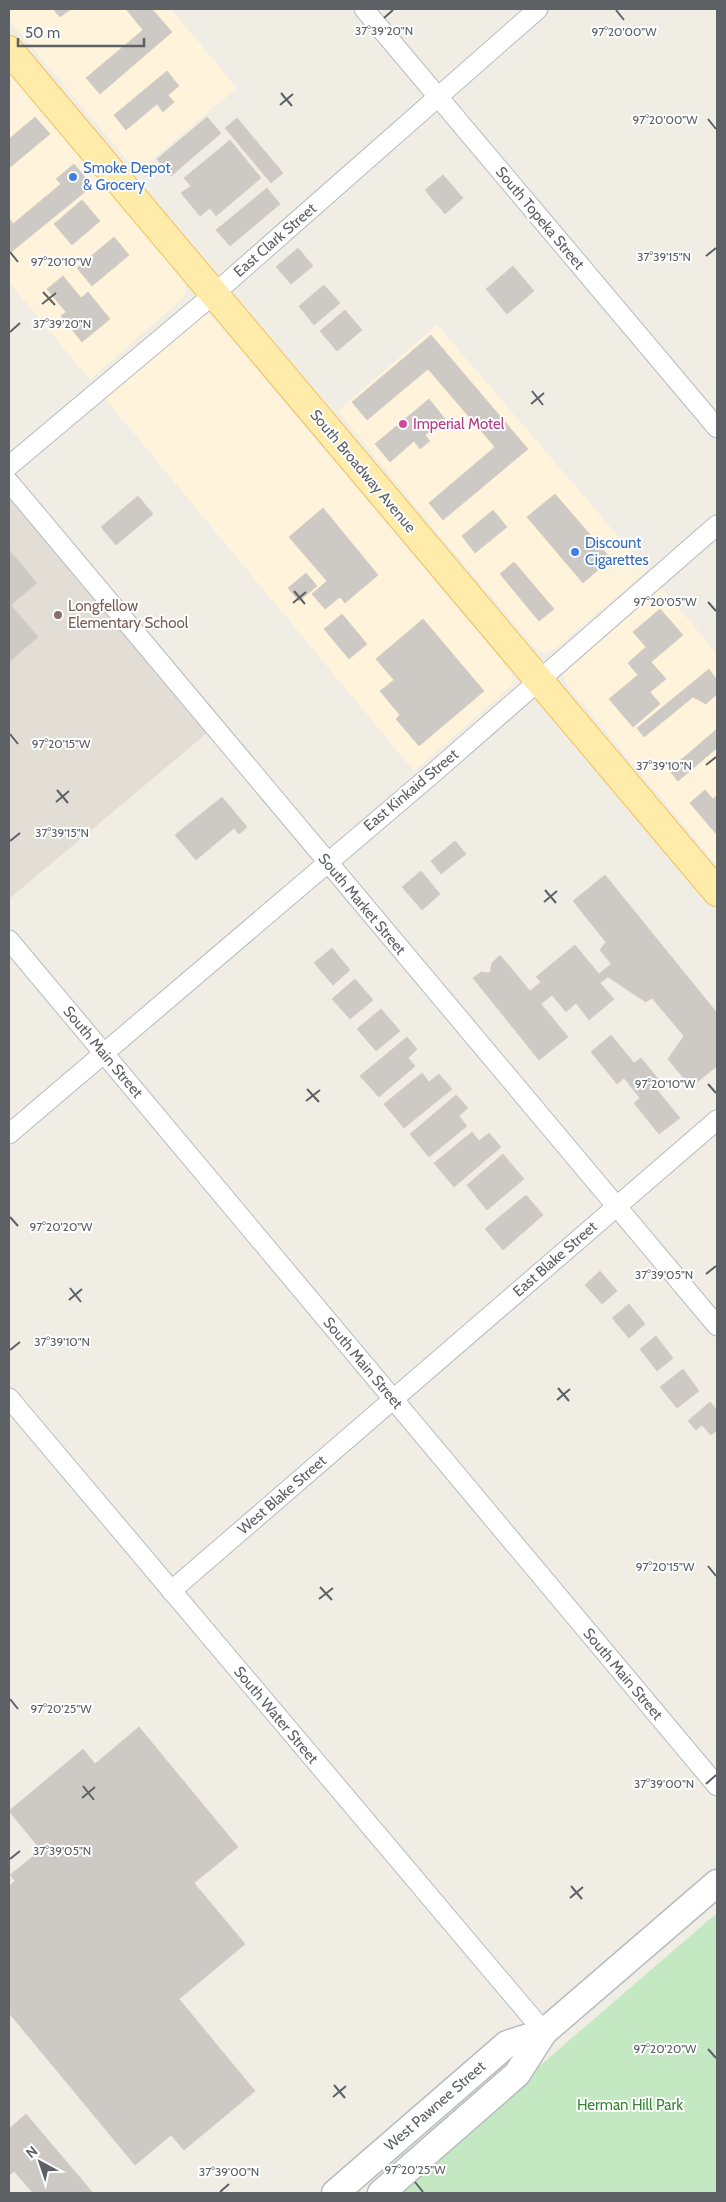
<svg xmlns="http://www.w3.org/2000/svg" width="726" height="2202" font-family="Cabin,sans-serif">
  <rect width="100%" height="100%" fill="#f0ede5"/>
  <g fill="#fff4db">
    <path d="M9,9H171L237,88L137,172L9,20Z"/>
    <path d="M9,73L183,279L186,288L184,297L90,380L9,282Z"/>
    <path d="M204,313L212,316L510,670L513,680L511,686L414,771L103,396Z"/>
    <path d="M437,325L647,570L555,649L544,653L537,650L434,529L338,411Z"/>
    <path d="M661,587L717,654V865L568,686L563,675L567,667Z"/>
  </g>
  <path fill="#e2ded6" d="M9,496L207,733L9,899Z"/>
  <path fill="#c4e8c1" d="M717,1913V2193H392Z"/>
  <g fill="#cdc9c4" stroke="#d5cec3">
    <path d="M53,9H71L60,17Z"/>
    <path d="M126,9H152L172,32L100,94L86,78L143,30Z"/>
    <path d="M167,71L179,86L168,95L174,102L163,112L157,104L126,130L114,115Z"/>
    <path d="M35,117L50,134L9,168V139Z"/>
    <path d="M207,117L221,133L171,176L157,159Z"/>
    <path d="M237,118L283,173L271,183L225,128Z"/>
    <path d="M230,140L261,178L216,216L210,208L200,216L181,193L191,186L184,178Z"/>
    <path d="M74,164L92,186L10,253L9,218L13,224L61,184L56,179Z"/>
    <path d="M443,175L463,198L445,214L425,190Z"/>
    <path d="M267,188L280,204L230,246L216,230Z"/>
    <path d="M82,200L100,221L72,245L54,224Z"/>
    <path d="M114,237L129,255L92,286L77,268Z"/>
    <path d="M298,248L313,266L291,284L276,267Z"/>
    <path d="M513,266L534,291L507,314L486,289Z"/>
    <path d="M63,276L81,298L88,292L110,319L82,342L61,316L66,312L47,289Z"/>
    <path d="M324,285L340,303L314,325L299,306Z"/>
    <path d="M345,310L362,330L337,351L320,331Z"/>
    <path d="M431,335L528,449L443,520L429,503L495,447L428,369L367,420L352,402Z"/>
    <path d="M429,399L445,419L425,435L430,441L420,449L414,441L390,462L375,444Z"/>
    <path d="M555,494L611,559L583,583L527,517Z"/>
    <path d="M138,496L153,514L116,545L101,527Z"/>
    <path d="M323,508L378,575L345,603L340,597L325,609L312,594L327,581L289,537Z"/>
    <path d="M493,510L507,527L475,553L462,536Z"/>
    <path d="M9,550L37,583L11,605L38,637L9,662Z"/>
    <path d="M514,562L554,609L539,621L500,574Z"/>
    <path d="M306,573L317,586L299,601L288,588Z"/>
    <path d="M660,609L683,635L651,662L666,679L650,692L660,704L633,727L609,699L638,675L628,663L646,647L633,632Z"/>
    <path d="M342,614L367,644L349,659L324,629Z"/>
    <path d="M423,619L484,691L419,746L396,719L400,715L380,691L394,680L376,659Z"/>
    <path d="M709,669L717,680V694L706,704L693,697L644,737L637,728Z"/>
    <path d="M717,729V748L678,781L669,770Z"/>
    <path d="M705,790L713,799L717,795V835L690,803Z"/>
    <path d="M222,797L247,827L239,834L234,828L196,860L175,835Z"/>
    <path d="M455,841L466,854L441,874L431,861Z"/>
    <path d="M421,871L440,894L422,910L402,887Z"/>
    <path d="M605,875L717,1013V1066L691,1087L668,1059L684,1036L652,998L646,1002L608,977L600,983L614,999L589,1020L576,1003L566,1012L552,995L541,1004L568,1037L539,1060L473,978L481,972L490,973L492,963L500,955L530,991L541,982L536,977L575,945L599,974L611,964L600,950L606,942L573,901Z"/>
    <path d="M332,948L350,970L333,985L314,963Z"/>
    <path d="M355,979L373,1000L350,1019L332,999Z"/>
    <path d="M381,1009L400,1031L376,1051L357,1029Z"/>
    <path d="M611,1035L634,1063L641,1058L663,1085L657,1090L680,1118L659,1134L634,1103L640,1098L624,1078L617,1084L591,1052Z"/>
    <path d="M407,1037L417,1049L408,1058L415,1066L379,1097L360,1076Z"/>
    <path d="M422,1073L429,1082L439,1074L452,1089L404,1128L384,1104Z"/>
    <path d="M456,1095L468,1108L459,1116L467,1126L429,1157L410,1134Z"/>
    <path d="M472,1132L479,1141L489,1133L501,1147L454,1187L434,1163Z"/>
    <path d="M503,1154L524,1179L487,1210L467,1185Z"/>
    <path d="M526,1195L543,1215L503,1250L485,1229Z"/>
    <path d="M600,1271L617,1291L602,1304L585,1285Z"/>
    <path d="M629,1304L645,1324L629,1338L612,1318Z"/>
    <path d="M656,1336L673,1358L657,1371L640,1349Z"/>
    <path d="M683,1369L699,1391L677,1408L660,1387Z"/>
    <path d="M710,1402L717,1410V1430L711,1435L702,1425L696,1430L688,1421Z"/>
    <path d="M139,1727L238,1847L194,1883L245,1944L179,1999L255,2091L184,2150L171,2135L135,2165L9,2013V1886L15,1881L10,1875L41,1850L9,1811L83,1749L95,1764Z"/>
    <path d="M26,2114L93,2193H33L14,2171L9,2176V2129Z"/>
  </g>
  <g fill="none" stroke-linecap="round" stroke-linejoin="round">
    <g stroke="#b7bbbf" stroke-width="21">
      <g id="minor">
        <path d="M364,9L717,428"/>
        <path d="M9,466L214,294L538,9"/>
        <path d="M9,482L717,1326"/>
        <path d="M9,940L717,1786"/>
        <path d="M9,1134L431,775L717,525"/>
        <path d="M9,1398L544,2032"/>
        <path d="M171,1591L717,1120"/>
      </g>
    </g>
    <g stroke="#b8bcc1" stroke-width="29">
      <g id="secondary">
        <path d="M335,2193L507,2044L544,2032"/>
        <path d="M381,2193L517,2074L544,2032L717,1883"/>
      </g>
    </g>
    <g stroke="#f6bf58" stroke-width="30">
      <path id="primary" d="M9,50L717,892"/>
    </g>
    <use href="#minor" stroke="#fff" stroke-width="19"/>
    <use href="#secondary" stroke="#fff" stroke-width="26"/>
    <use href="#primary" stroke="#ffecab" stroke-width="28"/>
  </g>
  <path fill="none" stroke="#5d6166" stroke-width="2" d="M616,10L624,20M384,18L393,10M281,93L292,106M280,105L293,94M708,119L716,129M10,252L18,262M706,256L716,248M43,292L55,305M42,304L56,293M10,332L20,323M532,391L543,405M531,404L544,393M294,591L305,604M708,602L716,611M293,603L306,592M10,734L18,744M706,765L716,757M57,790L68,803M56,802L69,791M10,841L20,833M545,890L556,903M544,902L557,891M708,1084L716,1093M307,1089L319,1102M306,1101L320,1090M10,1217L18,1226M706,1274L716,1266M70,1288L81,1302M69,1300L82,1289M10,1350L20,1342M558,1388L569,1401M557,1400L570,1389M708,1566L716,1576M320,1587L332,1600M319,1599L333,1588M10,1699L18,1709M706,1784L716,1775M83,1786L94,1800M82,1798L95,1787M10,1859L20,1851M571,1886L582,1899M570,1898L583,1887M708,2049L716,2058M334,2085L345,2098M333,2097L346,2086M415,2182L423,2192M220,2192L229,2184"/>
  <g fill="#3f7fe0" stroke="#fff" stroke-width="2">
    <circle cx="73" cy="177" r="5"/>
    <circle cx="575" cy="552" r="5"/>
  </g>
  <circle fill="#d1479c" stroke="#fff" stroke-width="2" cx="403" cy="424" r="5"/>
  <circle fill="#8d6e63" stroke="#fff" stroke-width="2" cx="58" cy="615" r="5"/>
  <g text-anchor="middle" stroke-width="4" stroke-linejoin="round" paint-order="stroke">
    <g font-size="15" fill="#366cbe" stroke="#fff" text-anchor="start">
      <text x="83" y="173">Smoke Depot<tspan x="83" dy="17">&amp; Grocery</tspan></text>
      <text x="585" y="548">Discount<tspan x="585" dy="17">Cigarettes</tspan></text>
    </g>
    <g font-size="15" fill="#5d6166" stroke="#fff">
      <text transform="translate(540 218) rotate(50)" y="5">South Topeka Street</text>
      <text transform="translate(275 240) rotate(-41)" y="5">East Clark Street</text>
      <text transform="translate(363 471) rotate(50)" y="5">South Broadway Avenue</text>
      <text transform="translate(411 790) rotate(-40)" y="5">East Kinkaid Street</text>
      <text transform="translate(362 904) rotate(50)" y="5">South Market Street</text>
      <text transform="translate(103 1052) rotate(50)" y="5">South Main Street</text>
      <text transform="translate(555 1259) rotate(-41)" y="5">East Blake Street</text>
      <text transform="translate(363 1363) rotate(50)" y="5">South Main Street</text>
      <text transform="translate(282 1495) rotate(-41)" y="5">West Blake Street</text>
      <text transform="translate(623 1674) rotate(50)" y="5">South Main Street</text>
      <text transform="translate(276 1715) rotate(50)" y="5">South Water Street</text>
      <text transform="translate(435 2106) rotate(-41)" y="5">West Pawnee Street</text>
    </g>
    <g font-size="15" fill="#b23c85" stroke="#fff" text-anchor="start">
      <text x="413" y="429">Imperial Motel</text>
    </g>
    <g font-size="15" fill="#785e54" stroke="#fff" text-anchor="start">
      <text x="68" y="611">Longfellow<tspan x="68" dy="17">Elementary School</tspan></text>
    </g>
    <g font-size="15" fill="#348732" stroke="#fff">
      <text x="630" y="2110">Herman Hill Park</text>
    </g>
  </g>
  <g font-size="12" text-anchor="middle" fill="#5d6166" stroke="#fff" stroke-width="4" stroke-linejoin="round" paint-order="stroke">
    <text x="384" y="35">37°39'20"N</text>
    <text x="624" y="36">97°20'00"W</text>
    <text x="665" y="124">97°20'00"W</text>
    <text x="664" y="261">37°39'15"N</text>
    <text x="61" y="266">97°20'10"W</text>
    <text x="62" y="328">37°39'20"N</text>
    <text x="665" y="606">97°20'05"W</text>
    <text x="61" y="748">97°20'15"W</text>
    <text x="664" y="770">37°39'10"N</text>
    <text x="62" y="837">37°39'15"N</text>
    <text x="665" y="1088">97°20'10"W</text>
    <text x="61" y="1231">97°20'20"W</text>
    <text x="664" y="1279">37°39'05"N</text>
    <text x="62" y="1346">37°39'10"N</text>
    <text x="665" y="1571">97°20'15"W</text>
    <text x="61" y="1713">97°20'25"W</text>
    <text x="664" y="1788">37°39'00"N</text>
    <text x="62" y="1855">37°39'05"N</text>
    <text x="665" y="2053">97°20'20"W</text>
    <text x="415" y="2174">97°20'25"W</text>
    <text x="229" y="2176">37°39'00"N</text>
  </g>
  <rect width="726" height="2202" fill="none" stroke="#5d6166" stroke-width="20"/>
  <g transform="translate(40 2162) rotate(320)" stroke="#ffffff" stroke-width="4" paint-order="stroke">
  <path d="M0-4L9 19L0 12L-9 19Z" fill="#5d6166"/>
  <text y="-8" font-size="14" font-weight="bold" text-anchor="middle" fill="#5d6166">N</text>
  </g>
  <path d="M18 38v8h126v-8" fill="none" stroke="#5d6166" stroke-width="2.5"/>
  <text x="25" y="38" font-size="15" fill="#5d6166" stroke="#ffffff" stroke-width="4" paint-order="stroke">50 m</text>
</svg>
